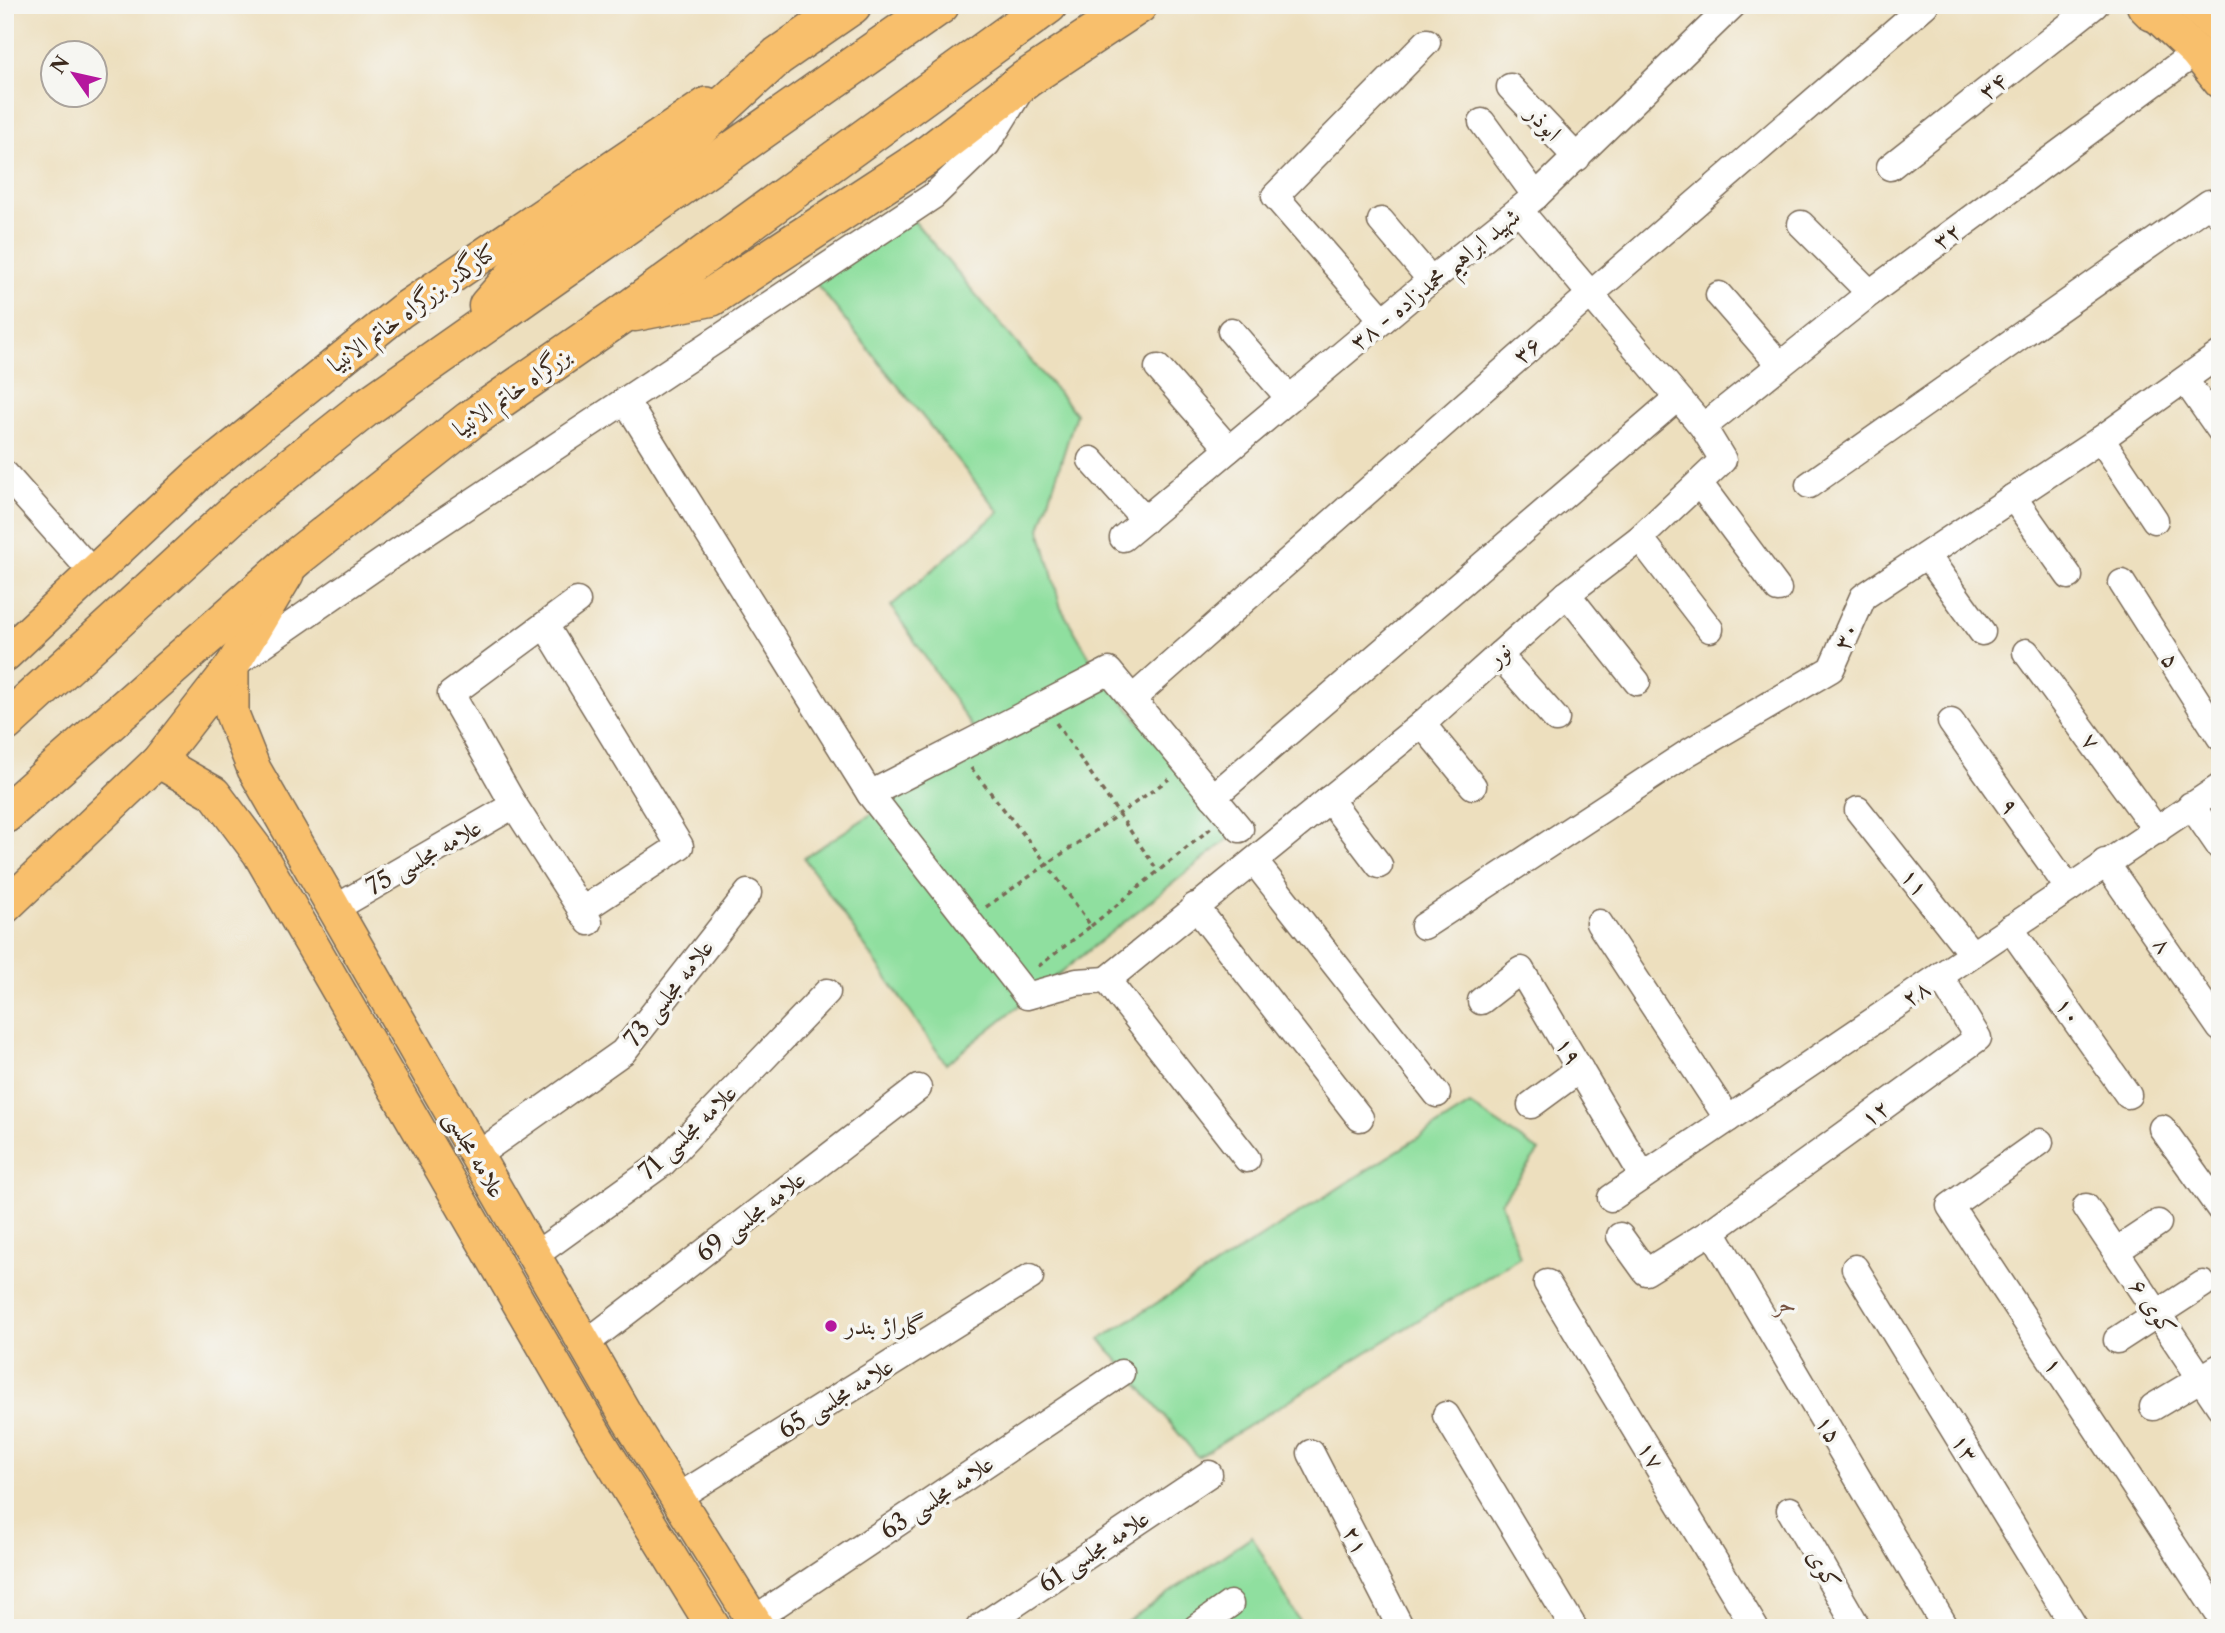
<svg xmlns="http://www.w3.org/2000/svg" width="2225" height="1633" font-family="'Libre Caslon Text',Amiri,serif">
  <rect width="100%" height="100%" fill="#f6f6f2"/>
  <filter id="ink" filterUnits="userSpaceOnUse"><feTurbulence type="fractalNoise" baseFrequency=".0143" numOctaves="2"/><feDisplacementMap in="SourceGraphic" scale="14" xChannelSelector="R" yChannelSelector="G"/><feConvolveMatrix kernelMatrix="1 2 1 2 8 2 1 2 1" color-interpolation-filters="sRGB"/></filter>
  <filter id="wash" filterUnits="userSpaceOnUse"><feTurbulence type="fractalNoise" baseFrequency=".00686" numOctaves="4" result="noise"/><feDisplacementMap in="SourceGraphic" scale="28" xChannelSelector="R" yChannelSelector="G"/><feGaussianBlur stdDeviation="1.57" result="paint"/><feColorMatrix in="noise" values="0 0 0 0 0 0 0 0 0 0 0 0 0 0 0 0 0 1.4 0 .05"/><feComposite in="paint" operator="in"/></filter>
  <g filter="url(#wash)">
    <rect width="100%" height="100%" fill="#eddfbe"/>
    <g fill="#8fdf9f" stroke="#65845e" stroke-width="2">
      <path d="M909,215L1076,414L1040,529L1061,608L1096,668L1232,836L946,1064L804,858L982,742L891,606L999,512L814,281Z"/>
      <path d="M1470,1105L1539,1151L1501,1202L1520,1257L1198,1457L1100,1339Z"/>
      <path d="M1252,1536L1303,1628H1118Z"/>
    </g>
  </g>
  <g filter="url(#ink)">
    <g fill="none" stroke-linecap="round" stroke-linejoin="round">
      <g stroke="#796956" stroke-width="29">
        <g id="minor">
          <path d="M1510,87L1577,158"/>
          <path d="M1482,122L1536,196"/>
          <path d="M1890,167L2095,5"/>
          <path d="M1381,221L1431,280"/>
          <path d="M1801,224L1870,293"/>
          <path d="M1719,295L1780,365"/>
          <path d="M1383,320L1275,196L1427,42"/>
          <path d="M1231,331L1289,398"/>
          <path d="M1158,368L1229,449"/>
          <path d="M2185,380L2220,430"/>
          <path d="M625,400L870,794L1109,671L1240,829"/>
          <path d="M1703,427L1870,293L2196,52"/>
          <path d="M2101,439L2155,520"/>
          <path d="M1091,460L1145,520"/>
          <path d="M5,474L93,573"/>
          <path d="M1699,483L1778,589"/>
          <path d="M1809,485L2209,203L2220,215"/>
          <path d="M2013,497L2069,576"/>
          <path d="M1123,538L1431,280L1536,196L1733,5"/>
          <path d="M1640,538L1710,629"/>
          <path d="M1928,557L1982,632"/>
          <path d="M2122,583L2220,737"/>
          <path d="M1567,594L1637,682"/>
          <path d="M577,601L451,694L514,805L589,922"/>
          <path d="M545,625L680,846L581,911"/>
          <path d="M2026,652L2157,831"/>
          <path d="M1499,655L1556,719"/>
          <path d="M236,663L382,562L933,196L987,144L1018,94"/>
          <path d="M1132,699L1576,307L1925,5"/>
          <path d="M1951,722L2069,889"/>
          <path d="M1422,724L1473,786"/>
          <path d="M870,794L1027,996L1077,982L1107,980"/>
          <path d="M1213,797L1677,398"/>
          <path d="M1329,799L1379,865"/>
          <path d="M2191,805L2220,847"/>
          <path d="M1858,810L1972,954"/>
          <path d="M1254,861L1437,1094"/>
          <path d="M2105,862L2220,1028"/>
          <path d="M1195,906L1360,1118"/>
          <path d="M334,909L514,805"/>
          <path d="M1599,923L1728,1119"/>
          <path d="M1424,926L1689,752L1831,669L1863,597L2101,439L2220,354"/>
          <path d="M2010,928L2128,1095"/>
          <path d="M1107,980L1422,724L1567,594L1640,538L1723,460L1703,427L1520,211"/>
          <path d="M1107,980L1247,1159"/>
          <path d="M1481,1001L1521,970L1643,1176"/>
          <path d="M1531,1105L1580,1069"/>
          <path d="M2162,1128L2220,1209"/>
          <path d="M2040,1142L1950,1206L2220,1616"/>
          <path d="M476,1156L623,1052L748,893"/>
          <path d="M1611,1198L2220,787"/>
          <path d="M2086,1207L2220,1407"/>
          <path d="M1712,1231L1946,1628"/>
          <path d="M1620,1236L1646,1272L1712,1231L1978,1038L1940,976"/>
          <path d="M2116,1251L2158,1223"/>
          <path d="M534,1256L663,1163L827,992"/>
          <path d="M1855,1268L2075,1628"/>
          <path d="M1547,1283L1755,1628"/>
          <path d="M2117,1340L2203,1284"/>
          <path d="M585,1344L918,1088"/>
          <path d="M2153,1407L2220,1367"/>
          <path d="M1446,1415L1574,1628"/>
          <path d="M1311,1453L1401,1628"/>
          <path d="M678,1497L1030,1277"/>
          <path d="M1790,1510L1858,1628"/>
          <path d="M753,1620L1121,1373"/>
          <path d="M979,1628L1209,1474"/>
          <path d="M1196,1628L1230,1604"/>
        </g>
      </g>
      <g stroke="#796956" stroke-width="36">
        <g id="major">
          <path d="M2193,5L2220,30"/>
          <path d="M2153,12L2196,52L2220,82"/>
          <path d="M5,655L198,475L401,311L707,104"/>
          <path d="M232,666V714L254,769L628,1419L758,1628"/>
          <path d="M158,761L214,793L259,853L597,1438L714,1628"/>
          <path d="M5,907L158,761L232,666L287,574"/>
        </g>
      </g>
      <g stroke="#796956" stroke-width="41">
        <g id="highway">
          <path d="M2146,5L2153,12"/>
          <path d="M488,306L524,265L656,168L778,56L852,5"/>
          <path d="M635,312L711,297L925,157L1026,79L1138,5"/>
          <path d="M5,723L243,505L364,409L940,5"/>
          <path d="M5,814L297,557L470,420L623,314L1048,5"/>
        </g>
      </g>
      <g stroke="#796956" stroke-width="3.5" stroke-dasharray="5 5" stroke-linecap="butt">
        <path d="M1056,723L1158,871"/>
        <path d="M971,768L1047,864L1091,926L1035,969"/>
        <path d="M986,907L1169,779"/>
        <path d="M1091,926L1211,828"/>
      </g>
      <use href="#minor" stroke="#fff" stroke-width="26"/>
      <use href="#major" stroke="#f8bf6c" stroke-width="33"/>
      <use href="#highway" stroke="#f8bf6c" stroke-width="38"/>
    </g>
  </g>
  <circle fill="#b5179e" stroke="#f6f6f2" stroke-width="2.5" cx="831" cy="1326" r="7"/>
  <g text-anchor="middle" stroke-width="7" stroke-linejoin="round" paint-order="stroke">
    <g font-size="24" fill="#3b2a1e" stroke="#f6f6f2">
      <text transform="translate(1993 86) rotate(-38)" y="8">۳۴</text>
      <text transform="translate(1544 123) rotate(47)" y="8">ابوذر</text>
      <text transform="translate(1947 236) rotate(-36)" y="8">۳۲</text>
      <text transform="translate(1435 279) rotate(-39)" y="8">شهید ابراهیم محمدزاده - ۳۸</text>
      <text transform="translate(412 308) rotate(-36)" y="8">کنارگذر بزرگراه خاتم الانبیا</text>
      <text transform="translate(1527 350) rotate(-41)" y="8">۳۶</text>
      <text transform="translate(512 392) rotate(-35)" y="8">بزرگراه خاتم الانبیا</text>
      <text transform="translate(1846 636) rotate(-66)" y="8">۳۰</text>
      <text transform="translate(1499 654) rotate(-42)" y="8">نور</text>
      <text transform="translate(2171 660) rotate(57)" y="8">۵</text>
      <text transform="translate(2091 741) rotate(54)" y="8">۷</text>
      <text transform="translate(2010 806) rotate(55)" y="8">۹</text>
      <text transform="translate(424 857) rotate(-30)" y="8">علامه مجلسی 75</text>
      <text transform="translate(1915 882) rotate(52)" y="8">۱۱</text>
      <text transform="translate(2163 945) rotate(55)" y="8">۸</text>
      <text transform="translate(669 993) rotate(-52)" y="8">علامه مجلسی 73</text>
      <text transform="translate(1916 993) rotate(-34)" y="8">۲۸</text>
      <text transform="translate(2069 1011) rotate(55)" y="8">۱۰</text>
      <text transform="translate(1569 1051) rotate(59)" y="8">۱۹</text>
      <text transform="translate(1875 1113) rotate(-36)" y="8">۱۲</text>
      <text transform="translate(688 1132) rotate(-44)" y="8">علامه مجلسی 71</text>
      <text transform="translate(475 1154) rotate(60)" y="8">علامه مجلسی</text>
      <text transform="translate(751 1216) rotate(-38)" y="8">علامه مجلسی 69</text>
      <text transform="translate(2153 1307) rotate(56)" y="8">کوی ۶</text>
      <text transform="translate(2054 1365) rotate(57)" y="8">۱</text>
      <text transform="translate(836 1398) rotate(-32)" y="8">علامه مجلسی 65</text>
      <text transform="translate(1829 1429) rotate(59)" y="8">۱۵</text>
      <text transform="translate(1965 1448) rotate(59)" y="8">۱۳</text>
      <text transform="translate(1651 1455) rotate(59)" y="8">۱۷</text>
      <text transform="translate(937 1497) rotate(-34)" y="8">علامه مجلسی 63</text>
      <text transform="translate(1356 1540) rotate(63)" y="8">۲۱</text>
      <text transform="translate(1094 1551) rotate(-34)" y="8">علامه مجلسی 61</text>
      <text transform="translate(1824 1569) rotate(60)" y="8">کوی</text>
    </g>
    <g font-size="24" fill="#3b2a1e" stroke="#f6f6f2" text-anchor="start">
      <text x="845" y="1334">گاراژ بندر</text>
    </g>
    <g font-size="26" fill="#785544" stroke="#f6f6f2">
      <text x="1785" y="1312">حر</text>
    </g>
  </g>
  <rect width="2225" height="1633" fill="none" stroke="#f6f6f2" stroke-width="28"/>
  <g transform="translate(74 74) rotate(304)"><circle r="33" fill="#f6f6f2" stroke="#aba49d" stroke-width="2"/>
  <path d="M0-5L12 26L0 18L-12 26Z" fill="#b5179e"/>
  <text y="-10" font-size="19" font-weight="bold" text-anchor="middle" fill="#3b2a1e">N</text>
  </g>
</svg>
